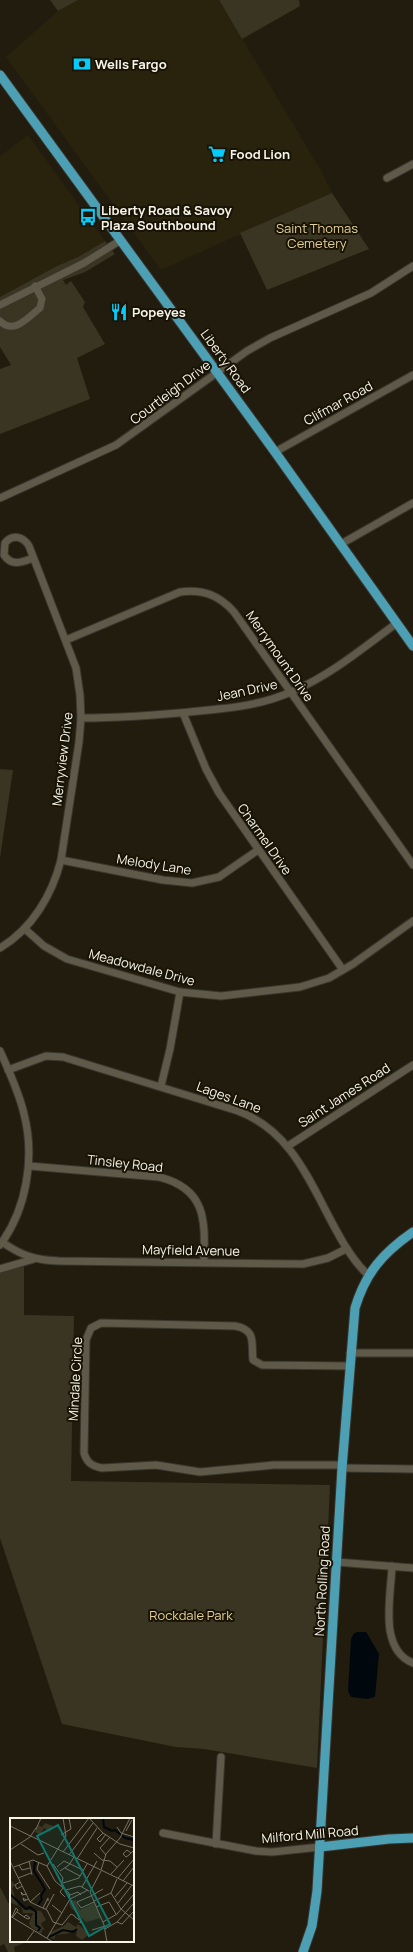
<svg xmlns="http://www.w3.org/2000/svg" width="413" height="1952" font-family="Manrope,sans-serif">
  <rect width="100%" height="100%" fill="#211c0e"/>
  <g fill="#29220d">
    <path d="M78,0H219L320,169L332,193L161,270L6,57L58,11Z"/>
    <path d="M28,135L105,241L78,257L57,266L0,297V156Z"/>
  </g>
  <g fill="#3a3422">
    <path d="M50,0H78L58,11Z"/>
    <path d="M219,0H299L300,6L242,39Z"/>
    <path d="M332,193L369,249L267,290L240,233Z"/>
    <path d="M105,241L115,254L85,272L63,280L66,285L71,281L85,302L83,307L105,344L77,358L90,399L0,434V369L11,365L0,347V297L57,266L78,257Z"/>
    <path d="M0,769L13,770L0,858Z"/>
    <path d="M24,1266V1315L74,1316L71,1481L330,1485L317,1768L204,1749L176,1747L62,1724L0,1538V1273Z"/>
    <path d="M0,1887L11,1908V1941H29L14,1947L15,1952H8L4,1944L0,1946Z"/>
  </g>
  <path fill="#00080e" d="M358,1632H366L368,1635L379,1654L375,1697L367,1699L351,1697L348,1691L351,1639L354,1633Z"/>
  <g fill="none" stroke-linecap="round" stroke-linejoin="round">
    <g stroke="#3a362f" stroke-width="9">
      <g id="minor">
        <path d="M387,178L413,164"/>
        <path d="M0,305L84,263L121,240"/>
        <path d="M0,321C14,335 27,318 40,308L42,299L35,286"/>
        <path d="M275,452L413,375"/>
        <path d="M0,498L116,445L247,351L270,338L371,293L413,266"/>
        <path d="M341,544L413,503"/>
        <path d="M66,640L180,592C203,589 219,595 234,612L413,865"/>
        <path d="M183,713L206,769L219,793L343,970"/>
        <path d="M81,718C121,718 160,715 199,711C231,708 263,705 293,691C331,675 364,647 397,623"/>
        <path d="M61,860L163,880L192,883L219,877L258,850"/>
        <path d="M25,929L44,946L67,959L180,992L221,996L300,987L329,978L353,964L413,921"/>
        <path d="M0,948C32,929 52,895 61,860L79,742L81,718L80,695L76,668L29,546C23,536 12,534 5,543L4,555C12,567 22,562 33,558"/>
        <path d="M0,1051C9,1071 19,1092 24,1114C35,1157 27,1209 0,1245"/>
        <path d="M8,1070L46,1056L63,1057L238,1111C292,1131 310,1183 336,1230C345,1247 354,1262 368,1275"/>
        <path d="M161,1086L170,1049L180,992"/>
        <path d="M288,1146L413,1065"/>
        <path d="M29,1166L159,1177C207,1189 205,1221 204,1262"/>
        <path d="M2,1242C22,1256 35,1260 59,1261L303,1264L328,1258L346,1249"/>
        <path d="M0,1269L34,1259"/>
        <path d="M350,1353H413"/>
        <path d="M343,1465H274L200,1472L156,1465L102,1468C92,1466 87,1463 84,1453L86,1340L91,1328L101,1323L235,1326C257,1330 251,1343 253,1360L262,1365L350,1366"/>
        <path d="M342,1468L413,1469"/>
        <path d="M336,1562L413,1568"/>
        <path d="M392,1566C391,1596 378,1649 413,1663"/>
        <path d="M163,1833L256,1851L272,1852L320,1847"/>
        <path d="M216,1844L221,1757"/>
      </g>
    </g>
    <g stroke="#3a362f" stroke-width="11">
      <g id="major">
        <path d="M0,75L275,452L413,646"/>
        <path d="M320,1847L389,1839L413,1838"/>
        <path d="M303,1952L312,1926L317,1891L342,1468L355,1308C366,1272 383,1253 413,1232"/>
      </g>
    </g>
    <use href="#minor" stroke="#5e5948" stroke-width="7"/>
    <use href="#major" stroke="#4da0b3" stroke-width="9"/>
  </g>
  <defs>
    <g id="bank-bare" transform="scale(1.38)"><path d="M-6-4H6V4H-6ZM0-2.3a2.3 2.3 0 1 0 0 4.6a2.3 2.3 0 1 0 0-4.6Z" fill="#06cbf9" stroke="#181305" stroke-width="2.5" paint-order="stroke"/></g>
    <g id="supermarket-bare" transform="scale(1.38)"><path d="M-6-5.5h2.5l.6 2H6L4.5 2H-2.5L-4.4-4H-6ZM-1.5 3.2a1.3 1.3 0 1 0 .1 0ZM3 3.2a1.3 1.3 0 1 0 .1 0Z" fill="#06cbf9" stroke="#181305" stroke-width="2.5" paint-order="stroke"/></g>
    <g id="bus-bare" transform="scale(1.38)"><path d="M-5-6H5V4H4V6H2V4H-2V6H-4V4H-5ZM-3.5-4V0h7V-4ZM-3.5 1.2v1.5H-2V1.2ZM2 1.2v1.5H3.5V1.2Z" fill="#06cbf9" stroke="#181305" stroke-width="2.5" paint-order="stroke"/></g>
    <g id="restaurant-bare" transform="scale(1.38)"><path d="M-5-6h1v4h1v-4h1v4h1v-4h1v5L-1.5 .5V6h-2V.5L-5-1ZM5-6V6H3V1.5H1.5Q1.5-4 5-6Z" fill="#06cbf9" stroke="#181305" stroke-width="2.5" paint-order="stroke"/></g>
  </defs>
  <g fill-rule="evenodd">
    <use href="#bank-bare" x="82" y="64"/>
    <use href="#supermarket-bare" x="217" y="154"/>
    <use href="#bus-bare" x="88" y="217"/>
    <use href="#restaurant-bare" x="119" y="312"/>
  </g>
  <g text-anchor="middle" stroke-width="4" stroke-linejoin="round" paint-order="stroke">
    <g font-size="13" font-weight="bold" fill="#f7f4ea" stroke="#181305" text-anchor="start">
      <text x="95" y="69">Wells Fargo</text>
      <text x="230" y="159">Food Lion</text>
      <text x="101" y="215">Liberty Road &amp; Savoy<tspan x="101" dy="15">Plaza Southbound</tspan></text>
      <text x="132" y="317">Popeyes</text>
    </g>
    <g font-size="13" fill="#e4d197" stroke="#181305">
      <text x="317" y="233">Saint Thomas<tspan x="317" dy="15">Cemetery</tspan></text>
      <text x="191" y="1620">Rockdale Park</text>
    </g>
    <g font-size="13" fill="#f7f4ea" stroke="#181305">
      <text transform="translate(226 361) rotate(54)" y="5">Liberty Road</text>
      <text transform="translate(170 392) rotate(-37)" y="5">Courtleigh Drive</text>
      <text transform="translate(338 403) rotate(-29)" y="5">Clifmar Road</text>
      <text transform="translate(280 656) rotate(55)" y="5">Merrymount Drive</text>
      <text transform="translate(247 690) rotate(-12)" y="5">Jean Drive</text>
      <text transform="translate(62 759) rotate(-83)" y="5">Merryview Drive</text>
      <text transform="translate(265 839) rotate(55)" y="5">Charmel Drive</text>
      <text transform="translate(154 864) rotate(9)" y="5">Melody Lane</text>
      <text transform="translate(142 967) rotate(15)" y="5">Meadowdale Drive</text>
      <text transform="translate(344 1095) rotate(-33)" y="5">Saint James Road</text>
      <text transform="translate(229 1097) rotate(20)" y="5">Lages Lane</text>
      <text transform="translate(125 1163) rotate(6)" y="5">Tinsley Road</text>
      <text transform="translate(191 1250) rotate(1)" y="5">Mayfield Avenue</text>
      <text transform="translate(75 1379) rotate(-87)" y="5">Mindale Circle</text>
      <text transform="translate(322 1581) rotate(-87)" y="5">North Rolling Road</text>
      <text transform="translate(310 1834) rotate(-5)" y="5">Milford Mill Road</text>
    </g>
  </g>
  <g transform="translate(10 1818)">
    <rect width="124" height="124" fill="#211c0e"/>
    <path d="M35,5L43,8L40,14L34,10L30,17L25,14L28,7L32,9ZM0,61L5,67L2,70L8,87L15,92L31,93L36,102L31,105L32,108L36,113L33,111L31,116L21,109L19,106L23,95H13L12,90L0,84ZM62,82L66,83L70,92L84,85L91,100L76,104L61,90L59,85ZM58,104L66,109L68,106L81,118L78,117L72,122L66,118L67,113L62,112L60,115L46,117L44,121L38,119L40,114L54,108Z" fill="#3a3422"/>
    <path fill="none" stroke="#00080e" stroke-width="2" d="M93,0L94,9L102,13L105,12L115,20L124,22M25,43L24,53L35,71L31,78L32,81L28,87M0,76L16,91L20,89L26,94V107L30,110L28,113M39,119L53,112L63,114L67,111"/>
    <path fill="none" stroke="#777266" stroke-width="1" d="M53,0L56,18L37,48L45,63L59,75L60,81M79,0L93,15L110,26L124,30M0,8L124,68M107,9L111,15L124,19M26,11L31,0M116,13L122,2M93,15L87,21L90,24L96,16M51,17L61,11L59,0M11,26L28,37L34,35M0,32L20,19L26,10M53,34L79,0M84,35L92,42L100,43L107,49M121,35L117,32L113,36L116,39L119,37L124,32M59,37L83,5M96,37L90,30L100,19M67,41L87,10M0,43L20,84L37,92L43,104L52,107L61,96L65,98V99L71,103L70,105L71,103M19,43L22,57M29,44L27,51L40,71M43,46L53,60L51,68M9,47L12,52L20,50M4,49L23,42L37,48M47,49L54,43L73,52M55,50L70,58M91,52L96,36L110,20L120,0M50,53L59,47L64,39M91,53L80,74L94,107L97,124M101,56L114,42M8,60L21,55M108,60L124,41M113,63L124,49M10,64L5,67L7,71L12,68M53,65L69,60L77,46M72,69L87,43M53,70L50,74L55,79M56,72L70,68L79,73M101,75L111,91L124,102M101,75L107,61M14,77L11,74L12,77L17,76M60,77L68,74L71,77M81,78L67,84L71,90L84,84M81,78L93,71M105,79L117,65M16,82L13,80L14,83L16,82L19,81M84,83L101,75M20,84L30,75M108,85L122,67M42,87L52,95M86,89L99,84L106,96M33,90L38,80V83M36,91L44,76M7,94L14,99L18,101L20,100L16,97L14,99M0,98L43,124M2,99L6,90L8,92L3,99M93,104L107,96L124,76M107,104L112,106L124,93M95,111L107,104L124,85M82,112L95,108M37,120L60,81L78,72M16,124L24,113"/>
    <path fill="#0f766e" fill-opacity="0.15" stroke="#0f766e" stroke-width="2" d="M48,7L100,106L79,118L27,18Z"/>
    <rect width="124" height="124" fill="none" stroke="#f7f4ea" stroke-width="2"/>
  </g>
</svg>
